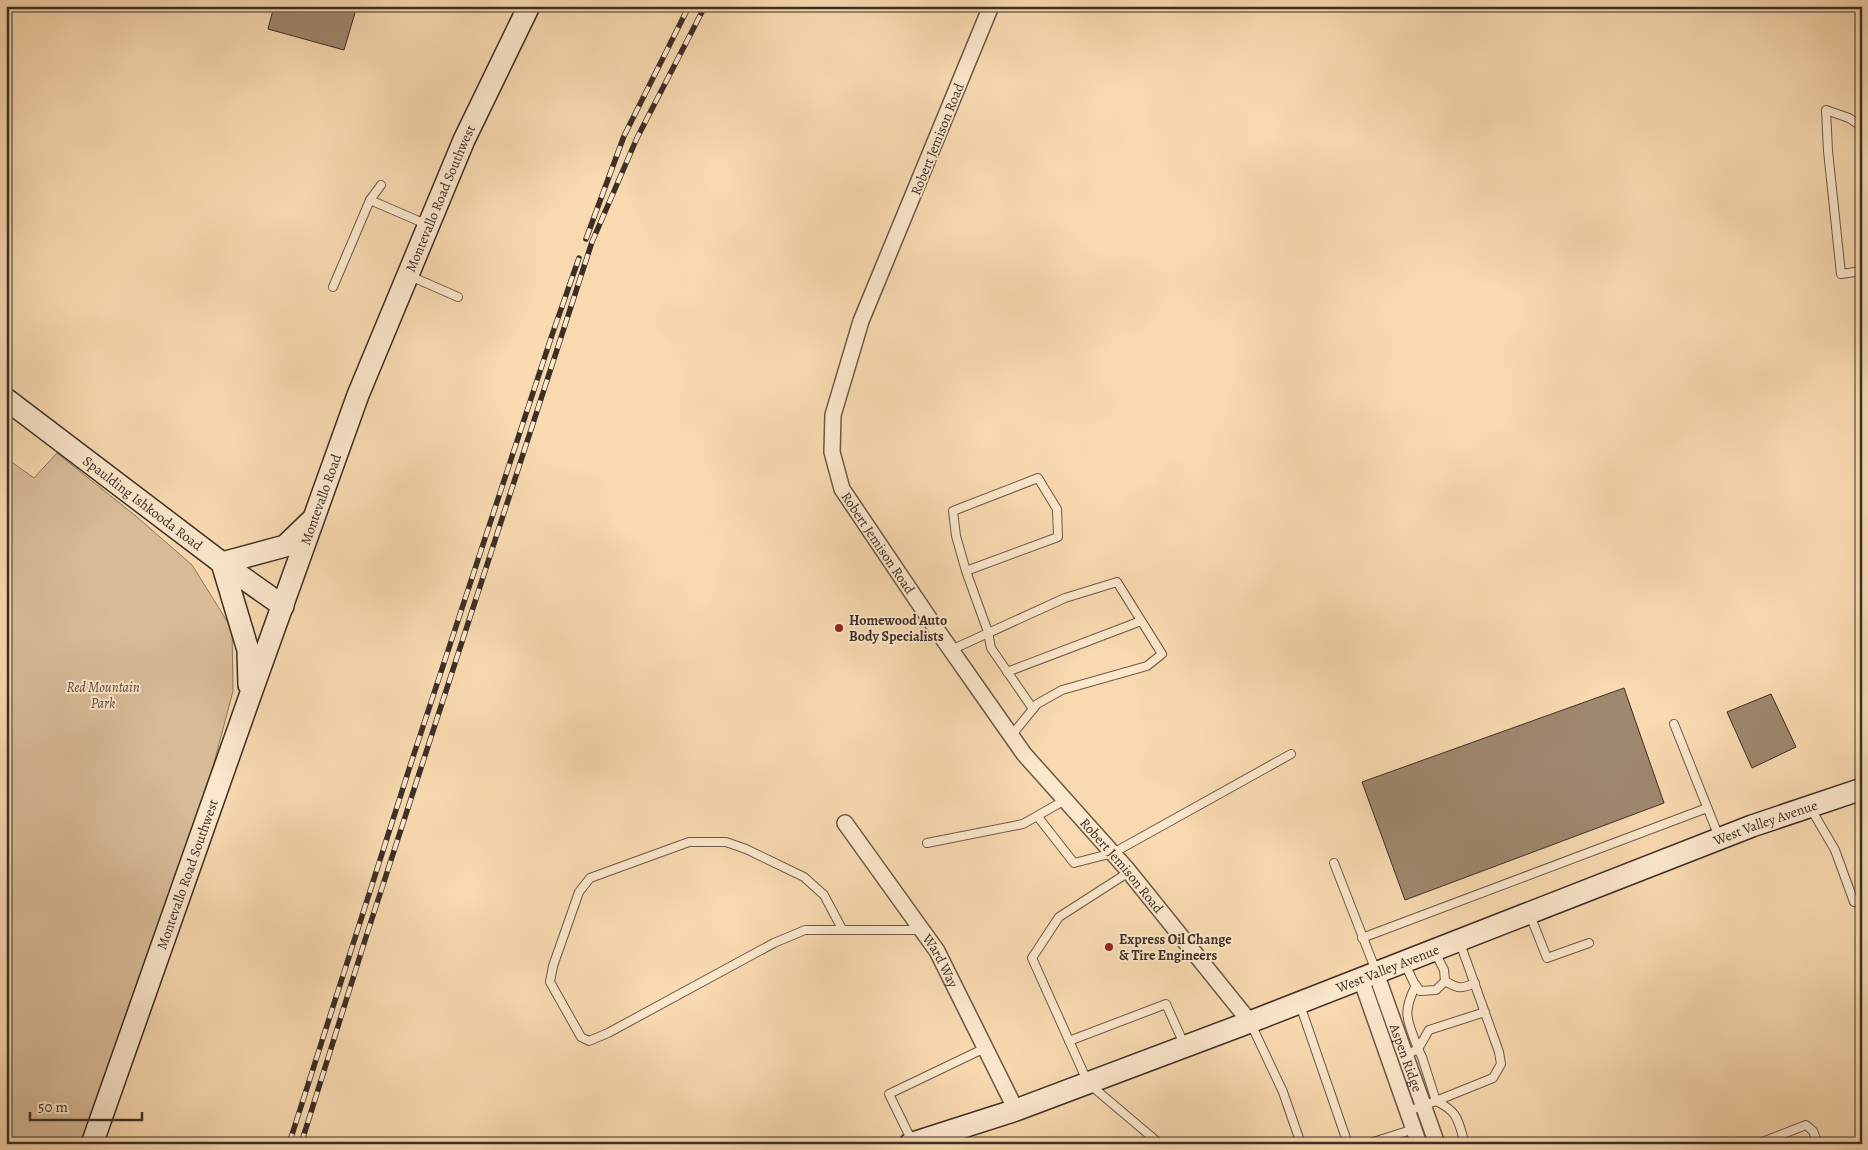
<svg xmlns="http://www.w3.org/2000/svg" width="1868" height="1150" font-family="Alegreya,serif">
  <rect width="100%" height="100%" fill="#f9dab0"/>
  <filter id="stains"><feTurbulence type="fractalNoise" baseFrequency=".004" numOctaves="4"/><feColorMatrix values="0 0 0 0 .2 0 0 0 0 .09 0 0 0 0 .02 0 0 0 .5 -.17"/></filter>
  <radialGradient id="worn" r=".72"><stop offset=".6" stop-color="#630" stop-opacity="0"/><stop offset="1" stop-color="#630" stop-opacity=".3"/></radialGradient>
  <path fill="#d9bd99" stroke="#8a7660" d="M57,453L137,517L192,565L232,629L233,691L214,763L156,936L80,1144H6V458L34,478Z"/>
  <g fill="#9e886e" stroke="#3b2f27">
    <path d="M274,6H357L344,50L268,29Z"/>
    <path d="M1624,688L1664,803L1405,900L1362,782Z"/>
    <path d="M1771,694L1796,747L1752,768L1727,712Z"/>
  </g>
  <g fill="none" stroke-linecap="round" stroke-linejoin="round">
    <g stroke="#6a5a49" stroke-width="10">
      <g id="lane">
        <path d="M1862,127L1849,118L1826,110L1828,151L1841,274L1862,271"/>
        <path d="M370,200L428,225"/>
        <path d="M410,276L458,297"/>
        <path d="M333,287L370,200L381,185"/>
        <path d="M966,571L956,536L953,511L1038,478L1057,509L1058,537L966,571L988,632L991,648L1033,709"/>
        <path d="M951,650L1065,598L1117,582L1162,654L1147,666L1062,690L1037,704L1011,736"/>
        <path d="M1007,672L1141,621"/>
        <path d="M1674,724L1719,837"/>
        <path d="M1811,809L1835,850L1854,902"/>
        <path d="M1038,817L1074,863L1113,853L1291,754"/>
        <path d="M927,843L1023,824L1065,800"/>
        <path d="M1334,863L1376,971"/>
        <path d="M1129,872L1059,917L1032,958L1088,1083L1160,1144"/>
        <path d="M1530,915L1547,958L1589,943"/>
        <path d="M842,929L824,895L804,877L746,849L726,842H689L590,878L579,892L553,966L550,982L581,1037L589,1041L608,1033L774,943L805,930H922"/>
        <path d="M1362,938L1707,808"/>
        <path d="M1405,964L1414,983L1420,991L1436,990L1445,981L1444,970L1435,952"/>
        <path d="M1445,981C1458,989 1461,989 1475,983"/>
        <path d="M1416,985C1401,1015 1408,1020 1418,1049"/>
        <path d="M1300,1005L1348,1144"/>
        <path d="M1251,1024L1283,1092L1301,1144"/>
        <path d="M1069,1041L1166,1004L1184,1044"/>
        <path d="M1418,1049L1429,1030L1485,1012"/>
        <path d="M1406,1055L1418,1049L1422,1057L1436,1101L1408,1111"/>
        <path d="M1436,1101L1493,1078L1501,1064L1499,1052L1460,943"/>
        <path d="M1436,1101C1459,1112 1458,1121 1465,1144"/>
        <path d="M912,1141L889,1094L985,1048"/>
        <path d="M1367,1144L1414,1129"/>
        <path d="M1757,1144L1806,1125L1813,1131L1818,1144"/>
      </g>
    </g>
    <g stroke="#6a5a49" stroke-width="18">
      <g id="street">
        <path id="s1" d="M991,6L861,321L833,415L832,452L842,489L937,630L1024,754L1126,868L1250,1022"/>
        <path id="s2" d="M845,823L937,951L1016,1110"/>
        <path id="s3" d="M1376,973L1437,1144"/>
        <path d="M1361,979L1419,1144"/>
      </g>
    </g>
    <g stroke="#3b2f27" stroke-width="24">
      <g id="secondary">
        <path id="s4" d="M6,399L222,563L283,606"/>
        <path d="M249,685L248,650L222,563L285,546L311,521"/>
        <path id="s5" d="M92,1144L250,696L358,395L464,140L529,6"/>
        <path id="s6" d="M910,1144L1016,1110L1250,1022L1752,826L1862,789"/>
      </g>
    </g>
    <use href="#lane" stroke="#fbe7cc" stroke-width="8"/>
    <use href="#street" stroke="#fbe7cc" stroke-width="15"/>
    <use href="#secondary" stroke="#fbe7cc" stroke-width="21"/>
    <g stroke="#3b2f27" stroke-width="5.5">
      <g id="rail">
        <path d="M586,239L624,136L689,6"/>
        <path d="M289,1144L412,760L552,335L579,258"/>
        <path d="M301,1144L366,937L592,242L637,138L705,6"/>
      </g>
    </g>
    <use href="#rail" stroke="#fbe7cc" stroke-width="4" stroke-dasharray="11" stroke-linecap="butt"/>
  </g>
  <g fill="#8f2418" stroke="#fbe7cc" stroke-width="2">
    <circle cx="839" cy="628" r="5"/>
    <circle cx="1109" cy="947" r="5"/>
  </g>
  <g text-anchor="middle" stroke-width="4" stroke-linejoin="round" paint-order="stroke">
    <g font-size="14" fill="#3b2f27" stroke="#fbe7cc">
      <text transform="translate(937 139) rotate(-68)" y="5">Robert Jemison Road</text>
      <text dy="5" stroke="none"><textPath href="#s5" startOffset="1008">Montevallo Road Southwest</textPath></text>
      <text dy="5" stroke="none"><textPath href="#s5" startOffset="684">Montevallo Road</textPath></text>
      <text dy="5" stroke="none"><textPath href="#s4" startOffset="172">Spaulding Ishkooda Road</textPath></text>
      <text dy="5" stroke="none"><textPath href="#s1" startOffset="579">Robert Jemison Road</textPath></text>
      <text dy="5" stroke="none"><textPath href="#s6" startOffset="914">West Valley Avenue</textPath></text>
      <text dy="5" stroke="none"><textPath href="#s1" startOffset="984">Robert Jemison Road</textPath></text>
      <text dy="5" stroke="none"><textPath href="#s5" startOffset="286">Montevallo Road Southwest</textPath></text>
      <text dy="5" stroke="none"><textPath href="#s2" startOffset="168">Ward Way</textPath></text>
      <text dy="5" stroke="none"><textPath href="#s6" startOffset="509">West Valley Avenue</textPath></text>
      <text dy="5" stroke="none"><textPath href="#s3" startOffset="90">Aspen Ridge</textPath></text>
    </g>
    <g font-size="14" font-weight="bold" fill="#3b2f27" stroke="#fbe7cc" text-anchor="start">
      <text x="849" y="625">Homewood Auto<tspan x="849" dy="16">Body Specialists</tspan></text>
      <text x="1119" y="944">Express Oil Change<tspan x="1119" dy="16">&amp; Tire Engineers</tspan></text>
    </g>
    <g font-size="14" font-style="italic" fill="#5b4b3e" stroke="#fbe7cc">
      <text x="103" y="692">Red Mountain<tspan x="103" dy="16">Park</tspan></text>
    </g>
  </g>
  <rect width="1868" height="1150" fill="none" stroke="#f9dab0" stroke-width="25"/>
  <rect x="8" y="8" width="1853" height="1135" fill="none" stroke="#3b2f27" stroke-width="2.5"/>
  <rect x="12" y="12" width="1843" height="1125" fill="none" stroke="#3b2f27"/>
  <path d="M30 1112v8h112v-8" fill="none" stroke="#3b2f27" stroke-width="2.5"/>
  <text x="38" y="1112" font-size="15" fill="#3b2f27" stroke="#fbe7cc" stroke-width="4" paint-order="stroke">50 m</text>
  <rect width="100%" height="100%" filter="url(#stains)"/>
  <rect width="100%" height="100%" fill="url(#worn)"/>
</svg>
